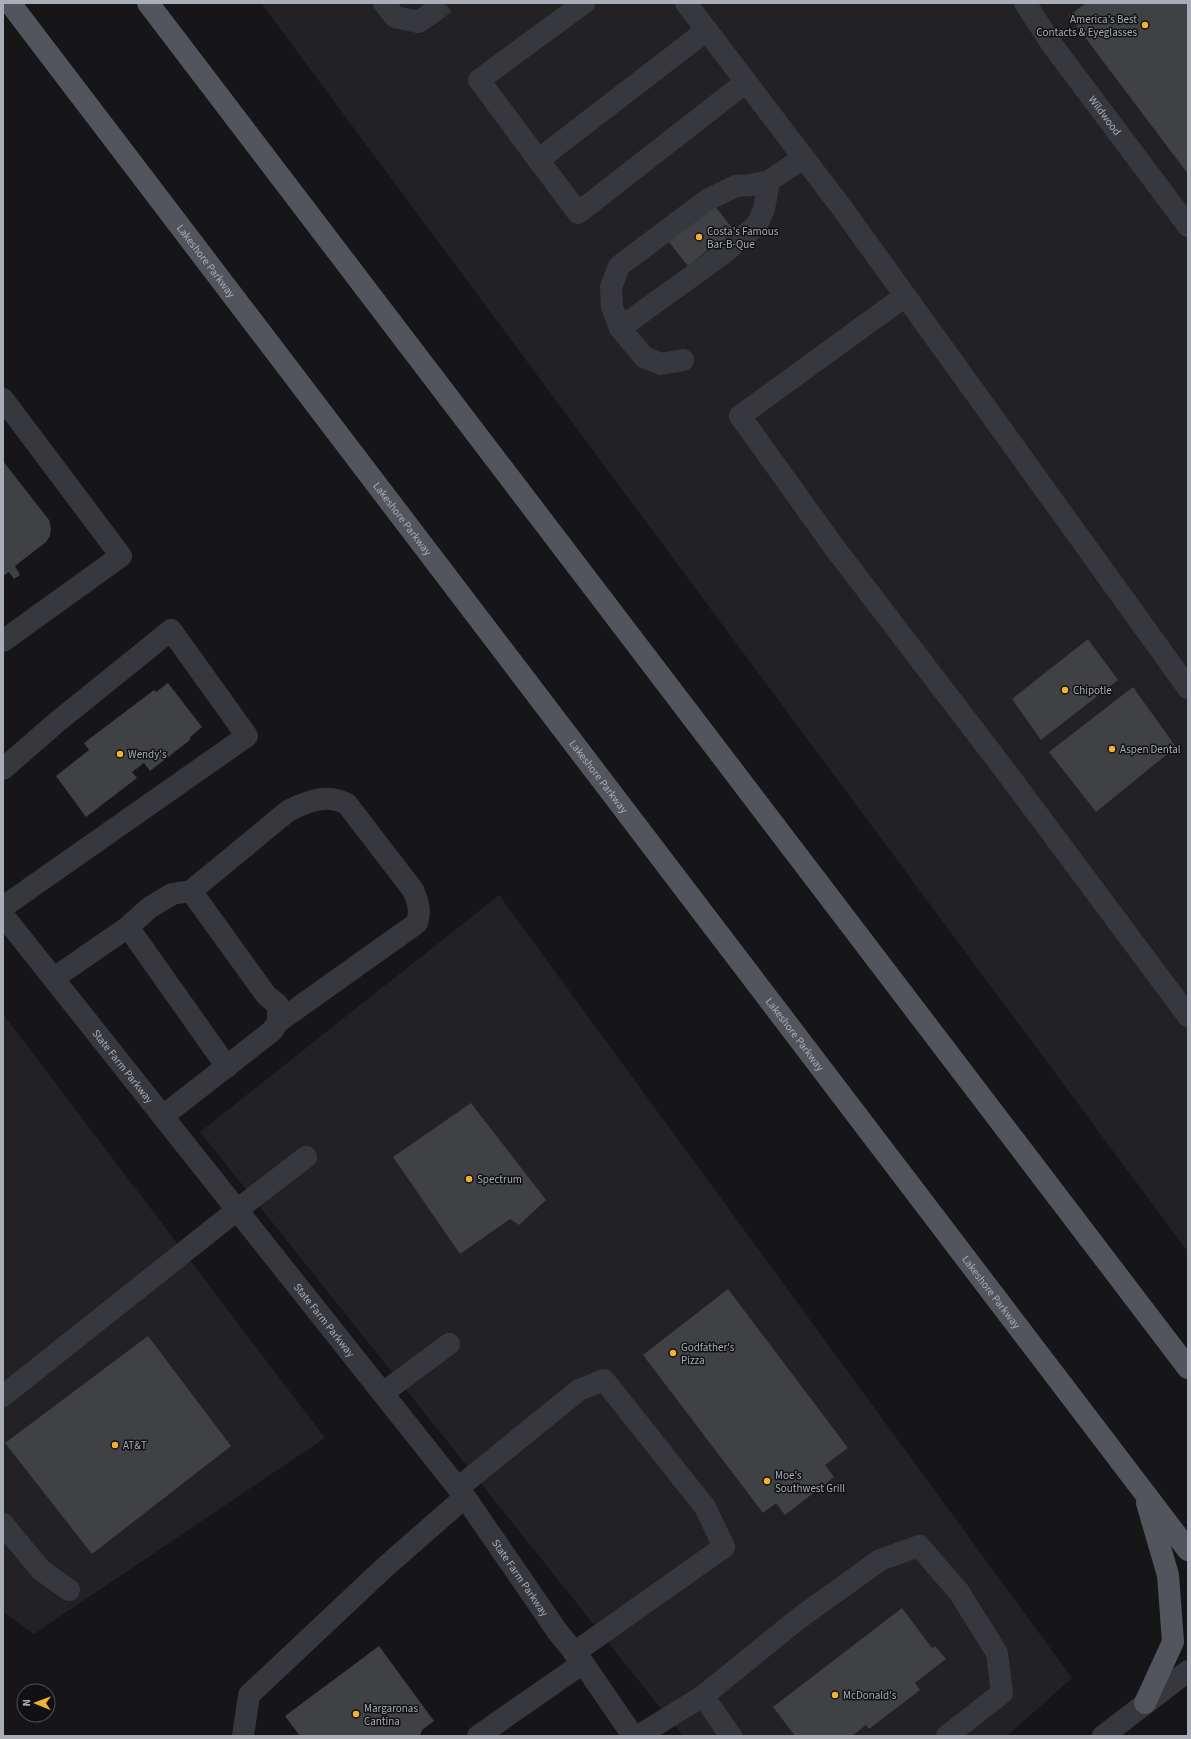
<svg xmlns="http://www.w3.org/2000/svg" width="1191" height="1739" font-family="'Source Sans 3',sans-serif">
  <rect width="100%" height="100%" fill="#161618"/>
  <g fill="#222225">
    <path d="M261,3H1188V1252Z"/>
    <path d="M499,895L1072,1678L1007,1736H683L200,1132Z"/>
    <path d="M3,1014L325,1438L34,1634L3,1612Z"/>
  </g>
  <g fill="#404145">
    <path d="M1086,3H1188V174L1069,16Z"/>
    <path d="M714,205L733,229L730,231L743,249L729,259L716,243L688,266L669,242Z"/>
    <path d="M3,461L49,520L51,528L50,536L46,542L15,566L20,575L14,579L9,572L3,576Z"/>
    <path d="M1088,639L1118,680L1041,740L1012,699Z"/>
    <path d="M168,683L202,727L190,737V740L150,771L144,763L132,772L137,778L86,817L56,776L89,750L84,743L154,690L156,692Z"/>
    <path d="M1133,687L1176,747L1096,812L1049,752Z"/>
    <path d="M471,1103L546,1200L519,1225L510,1219L460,1254L393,1157Z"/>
    <path d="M728,1289L848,1448L825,1465L834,1477L785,1515L776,1503L763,1513L643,1355Z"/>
    <path d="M148,1336L231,1446L92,1554L5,1443Z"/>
    <path d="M902,1608L932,1648L935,1646L946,1659L915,1683L920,1690L869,1729L866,1725L852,1736H795L773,1707Z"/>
    <path d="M379,1646L434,1721L422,1730L420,1736H300L285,1716Z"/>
  </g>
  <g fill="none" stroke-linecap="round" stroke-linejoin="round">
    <path stroke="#333438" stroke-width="22" stroke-dasharray="22 11" stroke-linecap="butt" d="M433,12L445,3"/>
    <g stroke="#37383d" stroke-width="22">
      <path d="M384,3L395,17L418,22L433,12"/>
      <path d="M584,3L479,80L578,213L746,82"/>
      <path d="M686,3L842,208L1188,688"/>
      <path id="s1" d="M1025,3L1053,46L1188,226"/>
      <path d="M538,160L707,30"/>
      <path d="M905,296L740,416L834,547L1007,773L1188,1016"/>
      <path d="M620,328L724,253L757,225L764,209L769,181"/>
      <path d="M683,360L661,364L644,357L620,328L612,307L611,287L619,266L707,200L736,186L751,185L769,181L803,158"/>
      <path d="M3,399L121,556L3,641"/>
      <path d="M3,769L57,722L171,630L247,736L3,907"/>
      <path d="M191,891L288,811C308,801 327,793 347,804L413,890C418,902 421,910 417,923L278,1022"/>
      <path id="s2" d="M3,915L465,1497L557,1631L583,1663L633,1736"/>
      <path d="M128,927L227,1067"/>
      <path d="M54,978L128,927L149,908L172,894L191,891L266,995L278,1005V1022L272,1031L163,1116"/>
      <path d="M383,1393L449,1344"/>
      <path d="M3,1396L237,1210L306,1157"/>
      <path d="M458,1488L579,1390L604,1380L705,1507L724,1547L574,1653"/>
      <path d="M3,1524L41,1570L69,1590"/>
      <path d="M703,1696L731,1736"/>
      <path d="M243,1736L249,1695L384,1568L465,1497"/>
      <path d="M478,1736L583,1663"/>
      <path d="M638,1736L703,1696L798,1619L880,1560L919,1546L959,1592L997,1653L1002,1693L947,1736"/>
      <path d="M1103,1736L1188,1671"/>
    </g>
    <g stroke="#53555c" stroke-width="22">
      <path id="s3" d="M10,3L1188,1550"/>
      <path d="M148,3L1188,1368"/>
      <path d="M1145,1703L1173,1642L1168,1575L1147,1503"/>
    </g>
  </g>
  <g fill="#f2b134" stroke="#111113" stroke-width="1.5">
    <circle cx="1145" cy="25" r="4"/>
    <circle cx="699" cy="237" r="4"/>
    <circle cx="1065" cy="690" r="4"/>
    <circle cx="1112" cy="749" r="4"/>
    <circle cx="120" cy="754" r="4"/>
    <circle cx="469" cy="1179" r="4"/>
    <circle cx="673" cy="1353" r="4"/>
    <circle cx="115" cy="1445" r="4"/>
    <circle cx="767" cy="1481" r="4"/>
    <circle cx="835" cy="1695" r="4"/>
    <circle cx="356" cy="1714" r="4"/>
  </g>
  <g text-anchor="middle" stroke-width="3" stroke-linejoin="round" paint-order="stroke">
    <g font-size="11" fill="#a8adb8" stroke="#111113" text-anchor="start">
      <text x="1137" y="23" text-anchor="end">America's Best<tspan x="1137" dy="13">Contacts &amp; Eyeglasses</tspan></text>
      <text x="707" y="235">Costa's Famous<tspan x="707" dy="13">Bar-B-Que</tspan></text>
      <text x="1073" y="694">Chipotle</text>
      <text x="1120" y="753">Aspen Dental</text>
      <text x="128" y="758">Wendy's</text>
      <text x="477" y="1183">Spectrum</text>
      <text x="681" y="1351">Godfather's<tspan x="681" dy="13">Pizza</tspan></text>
      <text x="123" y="1449">AT&amp;T</text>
      <text x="775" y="1479">Moe's<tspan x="775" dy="13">Southwest Grill</tspan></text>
      <text x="843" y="1699">McDonald's</text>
      <text x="364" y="1712">Margaronas<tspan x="364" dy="13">Cantina</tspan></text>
    </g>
    <g font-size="11" fill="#a8adb8" stroke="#111113">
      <text dy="4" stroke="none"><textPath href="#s1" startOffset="138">Wildwood</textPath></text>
      <text dy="4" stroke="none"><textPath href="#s3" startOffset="324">Lakeshore Parkway</textPath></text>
      <text dy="4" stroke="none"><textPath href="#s3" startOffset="648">Lakeshore Parkway</textPath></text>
      <text dy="4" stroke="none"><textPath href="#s3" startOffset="972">Lakeshore Parkway</textPath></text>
      <text dy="4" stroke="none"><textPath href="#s3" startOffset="1296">Lakeshore Parkway</textPath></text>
      <text dy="4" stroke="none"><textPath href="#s2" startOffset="193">State Farm Parkway</textPath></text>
      <text dy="4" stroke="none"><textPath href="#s3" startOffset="1620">Lakeshore Parkway</textPath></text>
      <text dy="4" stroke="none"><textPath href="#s2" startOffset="517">State Farm Parkway</textPath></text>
      <text dy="4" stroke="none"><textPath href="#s2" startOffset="841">State Farm Parkway</textPath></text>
    </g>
  </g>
  <rect width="1191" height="1739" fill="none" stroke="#a8adb8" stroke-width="8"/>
  <g transform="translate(36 1703) rotate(271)"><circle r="19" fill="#111113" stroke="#4d4f55"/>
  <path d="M0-3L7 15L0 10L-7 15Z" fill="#f2b134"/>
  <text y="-6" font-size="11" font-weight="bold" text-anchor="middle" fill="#a8adb8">N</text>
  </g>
</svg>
